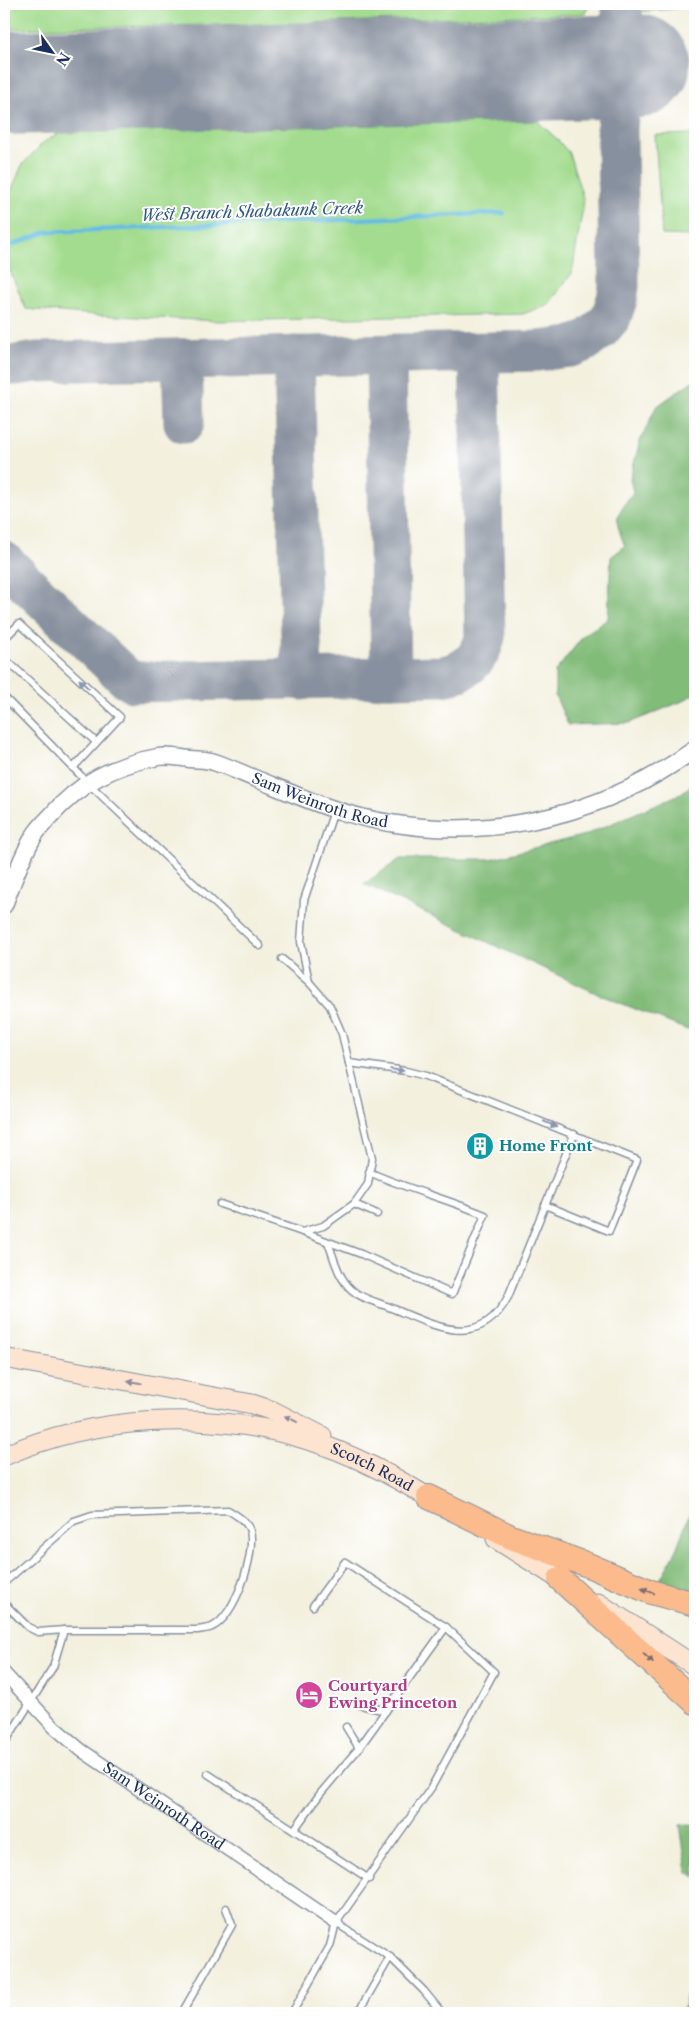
<svg xmlns="http://www.w3.org/2000/svg" width="699" height="2017" font-family="'Libre Caslon Text',serif">
  <rect width="100%" height="100%" fill="#fff"/>
  <filter id="ink" filterUnits="userSpaceOnUse"><feTurbulence type="fractalNoise" baseFrequency=".02" numOctaves="2"/><feDisplacementMap in="SourceGraphic" scale="10" xChannelSelector="R" yChannelSelector="G"/><feConvolveMatrix kernelMatrix="1 2 1 2 8 2 1 2 1" color-interpolation-filters="sRGB"/></filter>
  <filter id="wash" filterUnits="userSpaceOnUse"><feTurbulence type="fractalNoise" baseFrequency=".0096" numOctaves="4" result="noise"/><feDisplacementMap in="SourceGraphic" scale="20" xChannelSelector="R" yChannelSelector="G"/><feGaussianBlur stdDeviation="1.12" result="paint"/><feColorMatrix in="noise" values="0 0 0 0 0 0 0 0 0 0 0 0 0 0 0 0 0 1.4 0 .05"/><feComposite in="paint" operator="in"/></filter>
  <g filter="url(#wash)">
    <rect width="100%" height="100%" fill="#f3f0de"/>
    <g fill="#a3dc8e" stroke="#5f8676">
      <path d="M4,4H589L585,14L302,23L4,29Z"/>
      <path d="M639,4H695V7L639,12Z"/>
      <path d="M537,121L555,137L569,153L584,201L572,273L549,304L523,314L219,321L97,315L26,309L8,266L7,201L22,165L44,142L59,133Z"/>
      <path d="M695,134V236L662,235L655,135Z"/>
    </g>
    <g fill="#82bc79" stroke="#4e766c">
      <path d="M695,379V693L683,701L629,723L568,725L555,695V672L584,635L608,619L611,557L625,546C613,516 615,518 633,492L630,478L640,441L656,407Z"/>
      <path d="M695,782V1033L598,994L364,884L400,859H490L585,835L680,794Z"/>
      <path d="M695,1499V1591L657,1585L674,1555Z"/>
      <path d="M689,1824L695,1825V1877L687,1871L680,1825Z"/>
      <path d="M695,1966V2013H682Z"/>
    </g>
    <g fill="none" stroke-linecap="round" stroke-linejoin="round">
      <g stroke="#65bde2" stroke-width="4.5">
        <path d="M4,248L46,232L504,213"/>
        <path d="M694,2013L689,1990L695,1987"/>
      </g>
      <g stroke="#87909e" stroke-width="41">
        <path d="M4,76L30,82"/>
        <path d="M386,355L391,677"/>
        <path d="M294,356L302,680"/>
        <path d="M182,359L184,423"/>
        <path d="M16,365L36,362L538,351L570,347L584,342L599,331L611,317L617,299L619,286L617,129L622,67V4"/>
        <path d="M4,562L125,677L133,682L443,676C465,672 480,660 485,637L479,353"/>
      </g>
      <path stroke="#87909e" stroke-width="104" d="M4,83L638,66"/>
    </g>
  </g>
  <g filter="url(#ink)">
    <g fill="none" stroke-linecap="round" stroke-linejoin="round">
      <g stroke="#87909e" stroke-width="9">
        <g id="service">
          <path d="M4,639L19,624L120,717L73,768"/>
          <path d="M4,658L96,742"/>
          <path d="M4,697L87,782L260,946"/>
          <path d="M309,982L301,942L304,900L334,811"/>
          <path d="M349,1063L406,1071L426,1076L637,1160L609,1231L545,1205"/>
          <path d="M220,1204L302,1232L323,1226L354,1204L368,1184L372,1158L342,1034L330,1006L309,982L282,959"/>
          <path d="M354,1204L377,1214"/>
          <path d="M302,1232L361,1254L452,1294L485,1215C447,1199 407,1189 369,1172"/>
          <path d="M328,1242C334,1258 338,1278 352,1290C363,1300 381,1303 394,1309C437,1327 480,1350 508,1297L574,1134"/>
          <path d="M4,1583L74,1521L92,1515L228,1510C236,1515 247,1521 250,1531C256,1554 235,1617 212,1627C208,1629 202,1629 197,1630H64L53,1667L4,1744"/>
          <path d="M4,1603L28,1627L38,1632L64,1630"/>
          <path d="M313,1606L345,1562L446,1627L494,1672L431,1788L336,1923"/>
          <path d="M361,1705L386,1711"/>
          <path d="M346,1727L359,1748"/>
          <path d="M208,1774L294,1830"/>
          <path d="M369,1879L294,1830L320,1794L359,1748L446,1627"/>
          <path d="M182,2013L232,1925L226,1908"/>
          <path d="M292,2013L330,1946L336,1923L390,1957L424,1991L442,2013"/>
          <path d="M358,2013L390,1957"/>
        </g>
      </g>
      <g stroke="#87909e" stroke-width="15">
        <g id="minor">
          <path id="s1" d="M4,1673L54,1727L81,1750L336,1923"/>
        </g>
      </g>
      <g stroke="#87909e" stroke-width="19">
        <g id="tertiary">
          <path id="s2" d="M4,905C13,882 21,857 34,836C38,829 44,823 49,818C79,783 113,765 158,757C168,755 180,758 190,759C198,760 206,759 214,762C227,766 241,773 254,778C299,796 342,816 390,823C498,841 607,813 695,749"/>
        </g>
      </g>
      <g stroke="#87909e" stroke-width="21">
        <g id="secondary">
          <path d="M4,1358L252,1404L273,1411L322,1436"/>
          <path id="s3" d="M4,1456C92,1416 208,1410 301,1438C351,1452 397,1478 441,1505"/>
          <path d="M496,1539L572,1587"/>
          <path d="M598,1603L695,1666"/>
        </g>
      </g>
      <g stroke="#87909e" stroke-width="26">
        <g id="motorway">
          <path d="M429,1497L511,1537L588,1565L651,1592L695,1604"/>
          <path d="M560,1579L695,1702"/>
        </g>
      </g>
      <use href="#service" stroke="#fff" stroke-width="6"/>
      <use href="#minor" stroke="#fff" stroke-width="12"/>
      <use href="#tertiary" stroke="#fff" stroke-width="16"/>
      <use href="#secondary" stroke="#fde4d1" stroke-width="19"/>
      <use href="#motorway" stroke="#fbbb8c" stroke-width="24"/>
    </g>
    <defs><path id="oneway-solid" d="M-6-.8H1V-3.2L6.5 0L1 3.2V.8H-6Z" transform="scale(1.25)"/></defs>
    <g fill="#8d97ae">
      <use href="#oneway-solid" transform="translate(84 684) rotate(-137)"/>
      <use href="#oneway-solid" transform="translate(397 1070) rotate(7)"/>
      <use href="#oneway-solid" transform="translate(550 1124) rotate(22)"/>
    </g>
    <g fill="#8c8a98">
      <use href="#oneway-solid" transform="translate(134 1382) rotate(-171)"/>
      <use href="#oneway-solid" transform="translate(291 1419) rotate(-154)"/>
    </g>
    <g fill="#806e73">
      <use href="#oneway-solid" transform="translate(648 1591) rotate(-159)"/>
      <use href="#oneway-solid" transform="translate(648 1658) rotate(42)"/>
    </g>
  </g>
  <defs>
    <g id="building-disc" transform="scale(1.4375)"><circle r="9.5" fill="#0f9aa8" stroke="#fff"/><path d="M-4-6H4V6H1V3H-1V6H-4ZM-2.5-4.3h1.7v1.8h-1.7ZM.8-4.3h1.7v1.8H.8ZM-2.5-1h1.7V.8h-1.7ZM.8-1h1.7V.8H.8Z" fill="#fff"/></g>
    <g id="hotel-disc" transform="scale(1.4375)"><circle r="9.5" fill="#d1479c" stroke="#fff"/><path d="M-6-4.5h1.5V1H6V5H4.5V3h-9V5H-6ZM-4 0a1.8 1.8 0 1 1 3.6 0ZM.5 0V-2.5h3Q6-2.5 6 0Z" fill="#fff"/></g>
  </defs>
  <g fill-rule="evenodd">
    <use href="#building-disc" x="480" y="1146"/>
    <use href="#hotel-disc" x="309" y="1695"/>
  </g>
  <g text-anchor="middle" stroke-width="4" stroke-linejoin="round" paint-order="stroke">
    <g font-size="15" fill="#1b2f5e" stroke="#fff">
      <text dy="5" stroke="none"><textPath href="#s2" startOffset="396">Sam Weinroth Road</textPath></text>
      <text dy="5" stroke="none"><textPath href="#s3" startOffset="380">Scotch Road</textPath></text>
      <text dy="5" stroke="none"><textPath href="#s1" startOffset="209">Sam Weinroth Road</textPath></text>
    </g>
    <g font-size="15" font-weight="bold" fill="#0d838f" stroke="#fff" text-anchor="start">
      <text x="499" y="1151">Home Front</text>
    </g>
    <g font-size="15" font-weight="bold" fill="#b23c85" stroke="#fff" text-anchor="start">
      <text x="328" y="1691">Courtyard<tspan x="328" dy="17">Ewing Princeton</tspan></text>
    </g>
    <g font-size="16" font-style="italic" fill="#315a86" stroke="#fff">
      <text transform="translate(252 211) rotate(-2)" y="6">West Branch Shabakunk Creek</text>
    </g>
  </g>
  <rect width="699" height="2017" fill="none" stroke="#fff" stroke-width="20"/>
  <g transform="translate(52 52) rotate(123)" stroke="#ffffff" stroke-width="4" paint-order="stroke">
  <path d="M0-4L9 19L0 12L-9 19Z" fill="#1b2f5e"/>
  <text y="-8" font-size="14" font-weight="bold" text-anchor="middle" fill="#1b2f5e">N</text>
  </g>
</svg>
